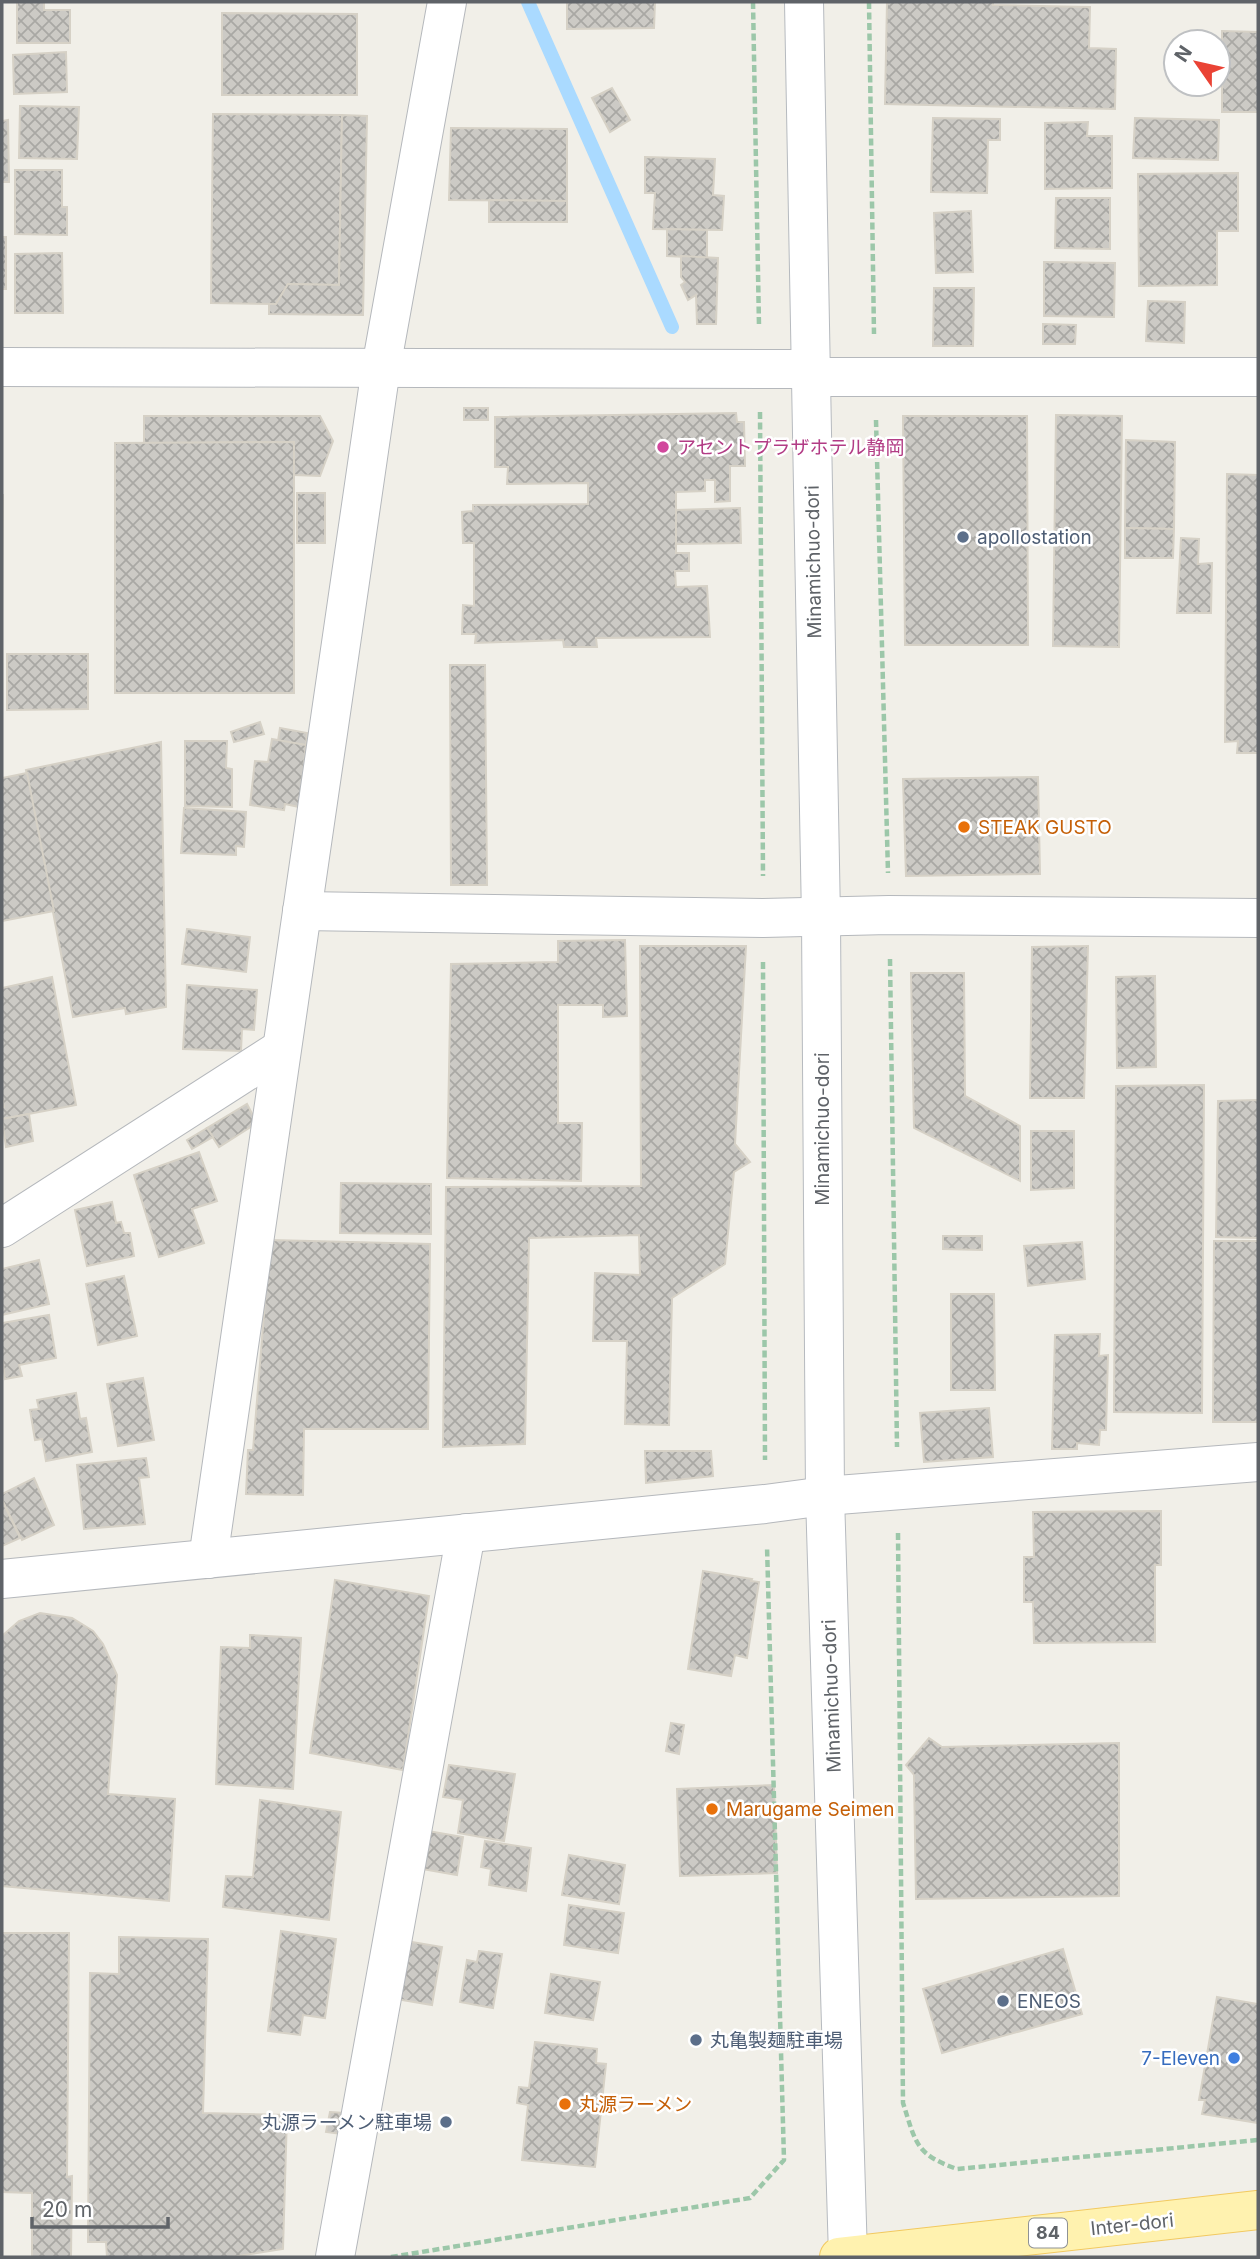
<svg xmlns="http://www.w3.org/2000/svg" width="1260" height="2259" font-family="Inter,'Noto Sans JP',sans-serif">
  <defs>
    <pattern id="building-cross-hatch" width="8" height="8" patternUnits="userSpaceOnUse" patternTransform="scale(1.75)"><rect width="8" height="8" fill="#cccac5"/><path d="M0 0l8 8M0 8l8-8" fill="none" stroke="#a9a8a4"/></pattern>
  </defs>
  <rect width="100%" height="100%" fill="#f1efe8"/>
  <g fill="none" stroke-linecap="round" stroke-linejoin="round">
    <path stroke="#aadaff" stroke-width="14" d="M528,2L672,327"/>
  </g>
  <g fill="url(#building-cross-hatch)" stroke="#d6d1c6" stroke-width="2">
    <path d="M17,2H44V10H70V43H17Z"/>
    <path d="M567,2H655L654,28L567,29Z"/>
    <path d="M887,2H993V5L1090,7L1089,48L1116,49L1115,109L885,104Z"/>
    <path d="M222,13L357,14V95H222Z"/>
    <path d="M1222,31L1258,32V112H1222Z"/>
    <path d="M66,52L67,92L14,94L13,55Z"/>
    <path d="M612,88L630,120L610,132L592,98Z"/>
    <path d="M20,106L79,107L77,159L19,158Z"/>
    <path d="M213,114L342,115L339,285L288,284L276,304L211,303Z"/>
    <path d="M342,115L367,116L363,315L269,314V304H276L288,284L339,285Z"/>
    <path d="M933,118L1000,119V140H988L987,193L931,192Z"/>
    <path d="M1135,118L1219,120L1218,160L1133,158Z"/>
    <path d="M8,120L9,182H2V121Z"/>
    <path d="M1088,122L1087,136H1112V188L1045,189V123Z"/>
    <path d="M451,128L567,129V201L449,200Z"/>
    <path d="M645,157L715,159L713,195L724,196L722,230L653,229L655,193H645Z"/>
    <path d="M15,170H62V207H67V235L15,234Z"/>
    <path d="M1238,173V231H1217V285L1139,286L1138,174Z"/>
    <path d="M1056,198H1110V249L1055,248Z"/>
    <path d="M489,200L567,201V222H489Z"/>
    <path d="M971,211L973,272L936,273L934,213Z"/>
    <path d="M667,229L707,230V258L667,256Z"/>
    <rect x="2" y="237" width="4" height="52"/>
    <path d="M62,253L63,313H15V254Z"/>
    <path d="M681,256L718,258L716,324H697L696,295L688,300L681,285L685,282L681,277Z"/>
    <path d="M1044,262L1115,263L1114,317L1044,316Z"/>
    <path d="M934,288H974L973,346H933Z"/>
    <path d="M1148,301L1185,302L1184,343L1146,341Z"/>
    <path d="M1043,324L1076,325L1075,344H1043Z"/>
    <rect x="464" y="408" width="24" height="12"/>
    <path d="M736,413L737,422H744L745,466H730V501L715,502V480H705V491L676,492V553H689V571H675L676,587L707,586L710,637L596,638L597,647H564L563,640L475,643L476,634H462L463,605L474,606V543H463L462,512L473,511V505L588,504V483L507,484L508,467H495V417Z"/>
    <path d="M1056,415L1122,416L1119,647L1053,646Z"/>
    <path d="M144,416H320L333,441L320,476L294,475V442L144,443Z"/>
    <path d="M903,416H1027L1028,645H905Z"/>
    <path d="M1126,440L1175,442L1174,529L1125,528Z"/>
    <path d="M294,442V693H115V443Z"/>
    <path d="M1227,474L1258,475V753H1237L1238,741L1225,742Z"/>
    <rect x="297" y="493" width="28" height="50"/>
    <path d="M2,495H3L2,618Z"/>
    <path d="M740,508L741,543L676,544V510Z"/>
    <path d="M1125,528L1174,529L1173,558H1125Z"/>
    <path d="M1181,538L1199,539L1198,564L1212,563L1211,613H1177Z"/>
    <path d="M7,654H88V709L7,710Z"/>
    <path d="M450,665H485L487,885H451Z"/>
    <path d="M260,722L264,734L234,742L231,732Z"/>
    <path d="M280,728L307,733L306,745L278,741Z"/>
    <path d="M272,739L306,745L299,807L285,804L284,810L250,805L255,761L268,762Z"/>
    <path d="M185,741H227L226,768L232,769V807L185,806Z"/>
    <path d="M161,742L166,1007L126,1014L125,1008L73,1017L26,770Z"/>
    <path d="M27,773L54,911L2,921V778Z"/>
    <path d="M1038,777L1040,874L906,876L903,779Z"/>
    <path d="M184,808L246,812L244,847L236,846V855L181,853Z"/>
    <path d="M187,929L250,937L246,972L182,964Z"/>
    <path d="M625,940L627,1016L603,1017V1005H558V1123H582L581,1181L447,1178L451,964L558,962V941Z"/>
    <path d="M640,946H746L735,1144L750,1162L734,1172L725,1264L672,1298L669,1425L625,1424L627,1341H593L595,1273L640,1275L639,1235L529,1238L525,1444L443,1447L446,1187L641,1186Z"/>
    <path d="M1088,946L1084,1098H1030L1032,947Z"/>
    <path d="M911,973H964L965,1096L1020,1126V1181L914,1128Z"/>
    <path d="M1155,976L1156,1067L1117,1068L1116,977Z"/>
    <path d="M52,977L76,1105L2,1119V1107H4L2,1096V988Z"/>
    <path d="M187,985L257,990L254,1030L242,1029L241,1051L183,1049Z"/>
    <path d="M1204,1085L1202,1413L1114,1412L1116,1086Z"/>
    <path d="M1258,1100V1238L1216,1237L1218,1101Z"/>
    <path d="M247,1104L257,1123L219,1147L207,1128Z"/>
    <path d="M29,1114L33,1141L6,1147L2,1119Z"/>
    <path d="M207,1128L213,1137L192,1149L187,1140Z"/>
    <path d="M1031,1131H1074V1188L1031,1190Z"/>
    <path d="M199,1152L217,1201L192,1209L204,1243L159,1257L134,1175Z"/>
    <path d="M341,1183L431,1184V1234L340,1233Z"/>
    <path d="M112,1202L116,1223L121,1222L124,1233H130L134,1256L87,1266L75,1210Z"/>
    <path d="M943,1236H982V1250L943,1249Z"/>
    <path d="M270,1240L430,1244L428,1429H304L303,1495L246,1494L248,1450H253Z"/>
    <path d="M1214,1241H1258V1422H1213Z"/>
    <path d="M1082,1242L1085,1279L1028,1286L1024,1246Z"/>
    <path d="M39,1260L49,1304L2,1315V1269Z"/>
    <path d="M124,1276L137,1336L98,1345L86,1284Z"/>
    <path d="M951,1294H994L995,1390H951Z"/>
    <path d="M49,1315L56,1358L19,1365L22,1376L5,1379L2,1357V1323Z"/>
    <path d="M1100,1334L1099,1356L1108,1355L1106,1430H1100L1099,1445L1077,1443V1449H1052L1055,1335Z"/>
    <path d="M143,1378L154,1440L118,1446L107,1384Z"/>
    <path d="M76,1393L80,1419L86,1418L92,1452L46,1461L42,1439L35,1440L30,1410L39,1409L37,1400Z"/>
    <path d="M989,1408L993,1457L924,1462L920,1413Z"/>
    <path d="M645,1451H711L713,1476L646,1483Z"/>
    <path d="M146,1458L149,1477L139,1478L145,1524L84,1529L77,1465Z"/>
    <path d="M34,1478L54,1525L22,1540L2,1500V1494Z"/>
    <path d="M2,1500L20,1538L2,1546Z"/>
    <path d="M1161,1511V1565H1155V1642L1034,1643L1033,1602H1024V1557H1034L1033,1512Z"/>
    <path d="M703,1571L752,1579L751,1581L759,1582L747,1658L735,1655L731,1676L688,1669Z"/>
    <path d="M335,1580L429,1596L403,1770L310,1753Z"/>
    <path d="M40,1613L72,1618L93,1631L103,1644L117,1675L108,1794L175,1799L169,1901L2,1886V1636L19,1621Z"/>
    <path d="M250,1635L301,1638L293,1789L216,1784L221,1647L250,1648Z"/>
    <path d="M671,1723L684,1725L679,1754L666,1751Z"/>
    <path d="M929,1738L942,1747L1119,1743V1896L916,1899L914,1775L906,1765Z"/>
    <path d="M449,1765L515,1774L504,1841L458,1833L463,1800L443,1797Z"/>
    <path d="M774,1785L777,1873L680,1876L677,1789Z"/>
    <path d="M260,1800L341,1812L329,1920L223,1907L226,1876L253,1877Z"/>
    <path d="M428,1831L463,1837L457,1875L422,1869Z"/>
    <path d="M485,1841L531,1848L526,1891L489,1885L491,1869L481,1867Z"/>
    <path d="M569,1855L625,1865L619,1904L562,1895Z"/>
    <path d="M569,1905L624,1913L618,1953L564,1945Z"/>
    <path d="M281,1931L336,1939L325,2018L303,2015L300,2035L268,2031Z"/>
    <path d="M2,1933H69L67,2177L72,2176L71,2257H32V2193L2,2192Z"/>
    <path d="M119,1937L208,1939L203,2113L287,2115L283,2249L232,2257H107L106,2242H88L90,1973L119,1974Z"/>
    <path d="M406,1941L442,1947L432,2005L396,1999Z"/>
    <path d="M1063,1949L1082,2014L942,2053L923,1989Z"/>
    <path d="M479,1951L502,1954L493,2008L460,2002L467,1960L477,1962Z"/>
    <path d="M551,1974L600,1982L593,2020L545,2013Z"/>
    <path d="M1217,1997L1258,2004V2123L1202,2114L1205,2100H1199Z"/>
    <path d="M535,2042L597,2049L596,2063L606,2064L595,2167L522,2160L528,2105L517,2103L519,2087L529,2088Z"/>
    <path d="M330,2112L344,2113L341,2134L326,2132Z"/>
  </g>
  <g fill="none" stroke-linecap="round" stroke-linejoin="round">
    <g stroke="#b5b8bc" stroke-width="40">
      <g id="street">
        <path d="M2,367L810,369"/>
        <path d="M810,377H1258"/>
        <path d="M302,911L763,918L889,915L1258,918"/>
        <path d="M2,1228L281,1049"/>
        <path d="M208,1559L381,368L447,2"/>
        <path d="M2,1579L765,1504L825,1496L1258,1462"/>
        <path d="M335,2257L466,1533"/>
      </g>
    </g>
    <g stroke="#b6babf" stroke-width="40">
      <path id="secondary" d="M804,2L821,918L825,1496L848,2256"/>
    </g>
    <g stroke="#f2c960" stroke-width="40">
      <path id="primary" d="M839,2257L1258,2210"/>
    </g>
    <g stroke="#9cc7a9" stroke-width="4.5" stroke-dasharray="7 3.5" stroke-linecap="butt">
      <path d="M753,2L759,326"/>
      <path d="M869,2L874,334"/>
      <path d="M760,412L763,876"/>
      <path d="M876,420L888,873"/>
      <path d="M890,959L897,1447"/>
      <path d="M763,962L765,1460"/>
      <path d="M898,1533L903,2103C916,2143 915,2154 957,2169L1258,2140"/>
      <path d="M391,2257L750,2198L784,2160L767,1546"/>
    </g>
    <use href="#street" stroke="#fff" stroke-width="38"/>
    <use href="#secondary" stroke="#fff" stroke-width="38"/>
    <use href="#primary" stroke="#fff2af" stroke-width="38"/>
  </g>
  <circle fill="#d1479c" stroke="#fff" stroke-width="2.5" cx="663" cy="447" r="7"/>
  <g fill="#5c6f8a" stroke="#fff" stroke-width="2.5">
    <circle cx="963" cy="537" r="7"/>
    <circle cx="1003" cy="2001" r="7"/>
    <circle cx="696" cy="2040" r="7"/>
    <circle cx="446" cy="2122" r="7"/>
  </g>
  <g fill="#e8710a" stroke="#fff" stroke-width="2.5">
    <circle cx="964" cy="827" r="7"/>
    <circle cx="712" cy="1809" r="7"/>
    <circle cx="565" cy="2104" r="7"/>
  </g>
  <circle fill="#3f7fe0" stroke="#fff" stroke-width="2.5" cx="1234" cy="2058" r="7"/>
  <g text-anchor="middle" stroke-width="5" stroke-linejoin="round" paint-order="stroke">
    <rect fill="#fff" stroke="#8f9295" stroke-width="2" x="1029" y="2218.5" width="38" height="29" rx="5"/>
    <g font-size="18" font-weight="bold" fill="#5f6368">
      <text x="1048" y="2239">84</text>
    </g>
    <g font-size="19" fill="#b23c85" stroke="#fff" text-anchor="start">
      <text x="677" y="454">アセントプラザホテル静岡</text>
    </g>
    <g font-size="19" fill="#4e5e75" stroke="#fff" text-anchor="start">
      <text x="977" y="544">apollostation</text>
      <text x="1017" y="2008">ENEOS</text>
      <text x="710" y="2047">丸亀製麺駐車場</text>
      <text x="432" y="2129" text-anchor="end">丸源ラーメン駐車場</text>
    </g>
    <g font-size="19" fill="#5f6368" stroke="#fff">
      <text transform="translate(813 562) rotate(-91)" y="7">Minamichuo-dori</text>
      <text transform="translate(822 1129) rotate(-90)" y="7">Minamichuo-dori</text>
      <text transform="translate(831 1696) rotate(-92)" y="7">Minamichuo-dori</text>
      <text transform="translate(1132 2224) rotate(-6)" y="7">Inter-dori</text>
    </g>
    <g font-size="19" fill="#c56008" stroke="#fff" text-anchor="start">
      <text x="978" y="834">STEAK GUSTO</text>
      <text x="726" y="1816">Marugame Seimen</text>
      <text x="579" y="2111">丸源ラーメン</text>
    </g>
    <g font-size="19" fill="#366cbe" stroke="#fff" text-anchor="end">
      <text x="1220" y="2065">7-Eleven</text>
    </g>
  </g>
  <rect width="1260" height="2259" fill="none" stroke="#5f6368" stroke-width="7"/>
  <g transform="translate(1197 63) rotate(304)"><circle r="33" fill="#ffffff" stroke="#bfc1c3" stroke-width="2"/>
  <path d="M0-5L12 26L0 18L-12 26Z" fill="#ea4335"/>
  <text y="-10" font-size="19" font-weight="bold" text-anchor="middle" fill="#5f6368">N</text>
  </g>
  <path d="M32 2217v10h136v-10" fill="none" stroke="#5f6368" stroke-width="3.5"/>
  <text x="42" y="2217" font-size="21" fill="#5f6368" stroke="#ffffff" stroke-width="5" paint-order="stroke">20 m</text>
</svg>
